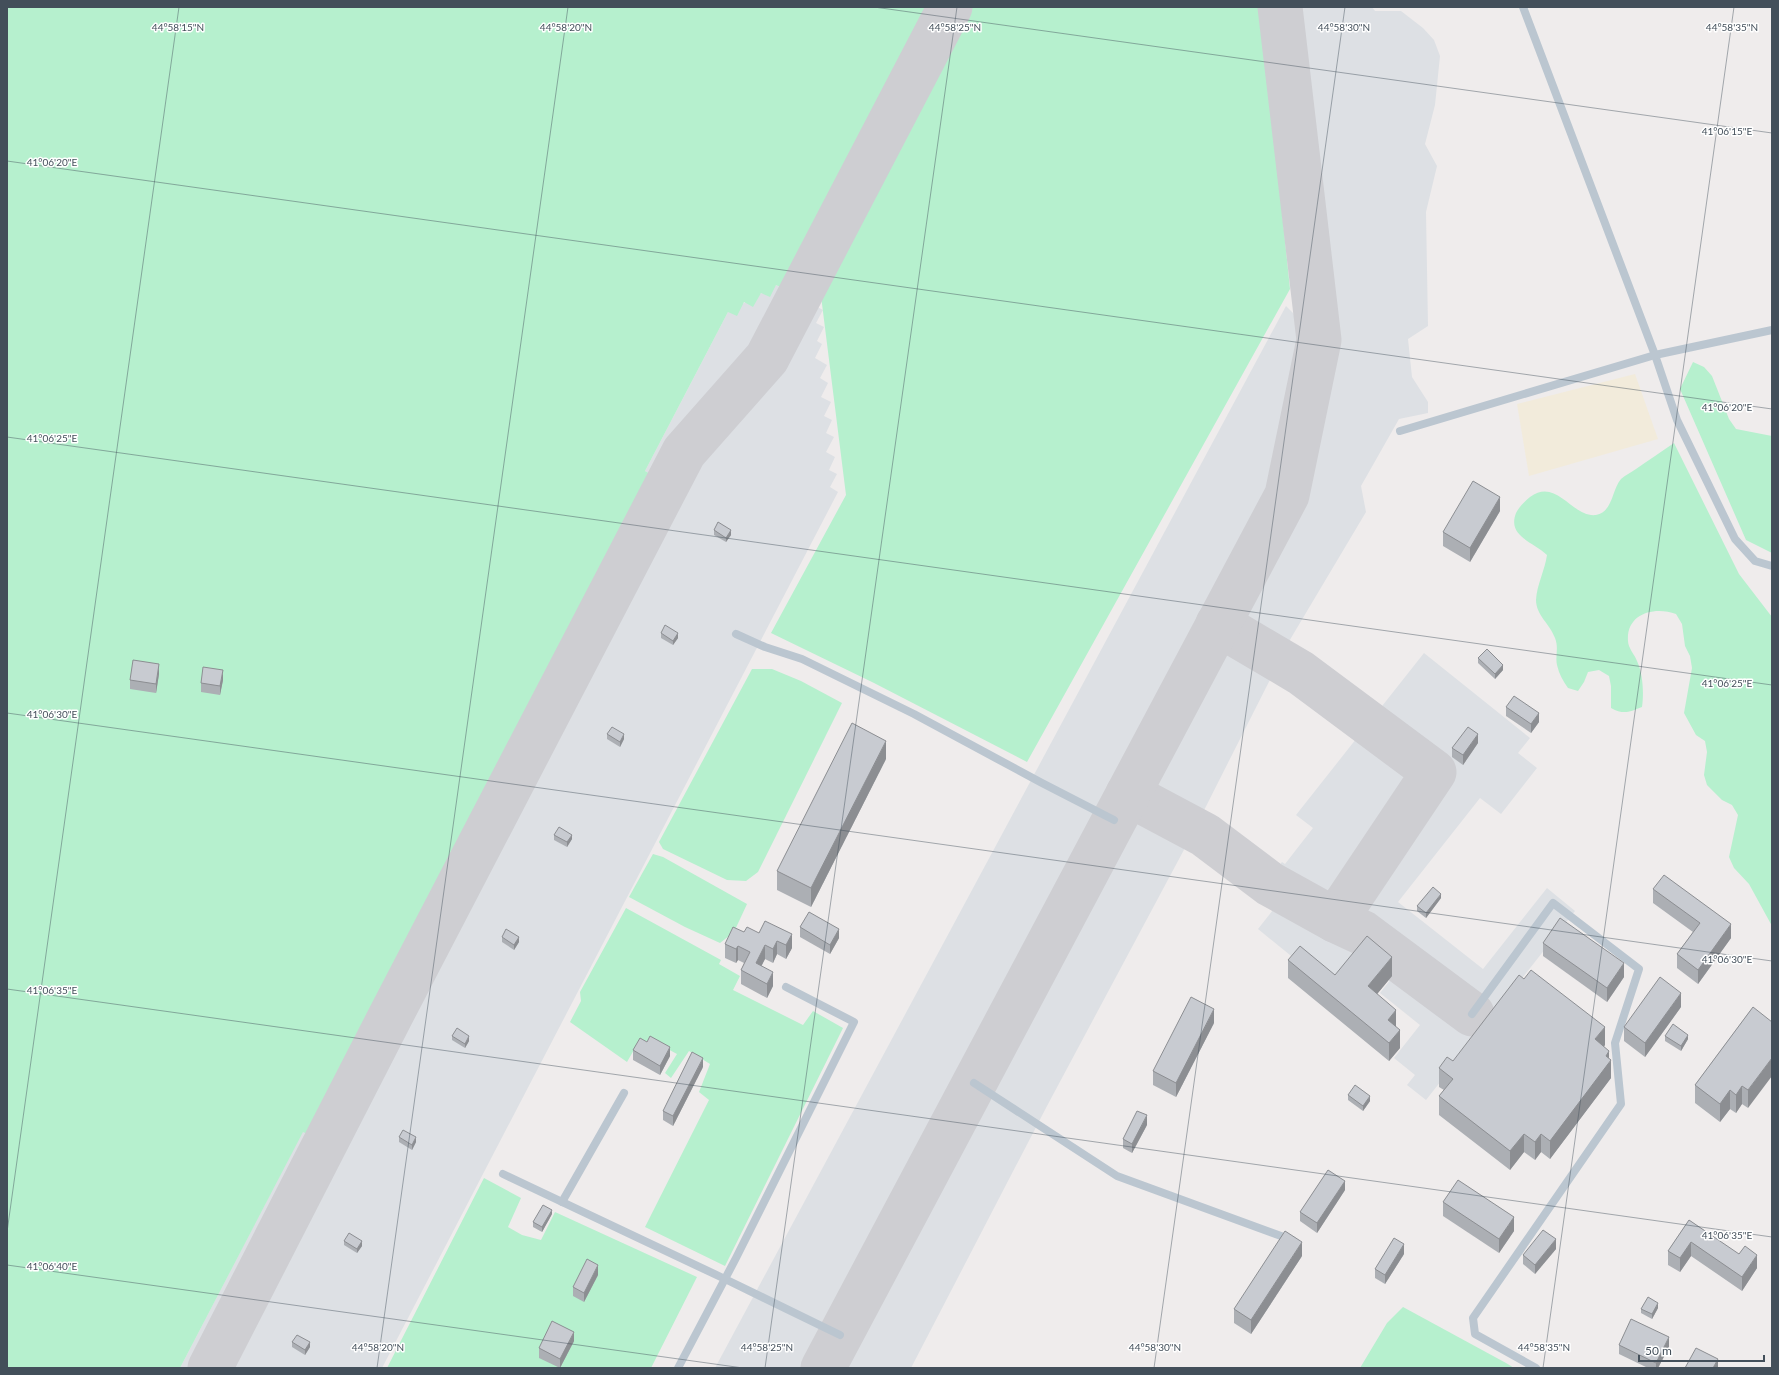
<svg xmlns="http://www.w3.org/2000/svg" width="1779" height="1375" font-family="Lato,sans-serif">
  <rect width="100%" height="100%" fill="#efecec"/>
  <g fill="#dde0e4">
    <path d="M1280,7H1372L1375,11H1401L1423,28L1434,40L1440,56L1435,105L1425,144L1437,166L1426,212L1428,326L1408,339L1412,377L1428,402V413L1399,419L1361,486L1366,512L1291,638L1186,846L1047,1106L911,1368H715L1286,306L1319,339Z"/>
    <path d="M776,285L823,310L816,323L824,327L817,341L822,344L815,358L827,365L820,378L828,383L821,397L831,402L824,416L832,420L826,433L834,437L826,452L835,457L829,470L837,474L830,487L838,492L382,1368H180L303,1131L314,1137L658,478L645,471L728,312Z"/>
    <path d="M1424,653L1530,738L1518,753L1537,768L1501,814L1480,798L1398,902L1483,969L1547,888L1575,911L1426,1100L1407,1085L1415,1075L1394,1058L1420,1025L1380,993L1395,974L1359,946L1328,986L1258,929L1273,910L1255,896L1282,862L1285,864L1313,828L1296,815Z"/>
  </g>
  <g fill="#b6f0ce">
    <path d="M7,7H930L784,289L776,285L770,297L761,293L753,307L744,302L737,316L728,312L645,471L658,478L314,1137L303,1132L180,1368H7Z"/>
    <path d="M972,7H1261L1290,289L1027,762L874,683L771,633L846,495L821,296Z"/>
    <path d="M1693,362L1704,367L1712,376L1729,419L1736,429L1772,436V553L1746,540L1680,389Z"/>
    <path d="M1674,443L1739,574L1772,617V926L1749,884L1734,868L1729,857L1738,815L1732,805L1722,800L1707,785L1704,775L1707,752L1705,741L1696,735L1684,713L1692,668L1690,656L1685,646L1682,624L1676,614C1655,606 1626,613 1628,641C1628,648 1635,655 1637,661C1643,674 1644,693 1642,707C1629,712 1624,715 1611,708V686L1609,676L1599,670L1588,672L1584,682L1578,691L1568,688C1563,681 1559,674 1557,665C1555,656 1559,648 1555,638C1550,624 1536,615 1536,600C1537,584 1545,570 1547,555C1533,541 1507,537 1516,513C1519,507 1525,501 1530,497C1557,477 1572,518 1596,515C1613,512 1612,489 1621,479C1625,475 1632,472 1636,469C1649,460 1662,451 1674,443Z"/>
    <path d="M752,669H772L801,681L842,703L758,872L746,881L727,880L663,849L659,842Z"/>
    <path d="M653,854L663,857L747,904L734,932L720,943L685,927L629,897Z"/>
    <path d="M626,908L721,960L719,964L740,976L733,990L803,1025L813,1011L843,1028L725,1266L645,1227L709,1100L699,1092L710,1064L689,1051L671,1078L665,1073L677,1054L653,1041H639L627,1062L570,1022L581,1001L580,992Z"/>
    <path d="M484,1178L521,1198L508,1227L522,1235L541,1240L555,1212L697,1277L651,1368H387Z"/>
    <path d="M1403,1307L1506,1363L1514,1368H1360L1387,1323Z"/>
  </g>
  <path fill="#f2ebdb" d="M1635,374L1658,439L1529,476L1517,404Z"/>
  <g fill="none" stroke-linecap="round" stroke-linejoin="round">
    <g stroke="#ceced2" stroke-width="45">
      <path d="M1218,624L1301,673L1434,772L1335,920"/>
      <path d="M1128,794L1205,835L1270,884L1335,920L1363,933L1472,1014"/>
      <path d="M210,1368L391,1015L684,452L767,358L950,7"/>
      <path d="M823,1368L1287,495L1319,340L1280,7"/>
    </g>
    <g stroke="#bbc6d0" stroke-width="8">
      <path d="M1523,7L1655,355L1677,420L1735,539L1755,561L1772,566"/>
      <path d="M1400,431L1655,355L1772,330"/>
      <path d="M736,634L765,647L802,659L914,714L1042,783L1114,820"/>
      <path d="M1472,1014L1553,903L1639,969L1615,1043L1621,1104L1473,1318L1475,1334L1536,1368"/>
      <path d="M974,1083L1117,1176L1292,1240"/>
      <path d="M503,1174L725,1279L840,1335"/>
      <path d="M562,1202L624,1093"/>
      <path d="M678,1368L736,1258L854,1022L786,987"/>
    </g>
  </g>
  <g fill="#acafb4">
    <path d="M1500,511L1470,562L1443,546V532Z"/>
    <path d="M714,530L731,535L726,542L714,535Z"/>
    <path d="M661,633L678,638L673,645L661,638Z"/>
    <path d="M1478,658L1503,670L1495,679L1478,663Z"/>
    <path d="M159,674L156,693L130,689V680Z"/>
    <path d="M223,680L220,695L201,692V683Z"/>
    <path d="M1506,707L1539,722L1531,733L1506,716Z"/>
    <path d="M607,734L624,739L620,747L607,739Z"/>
    <path d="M1478,743L1463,765L1452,757V748Z"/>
    <path d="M886,759L811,907L777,890V871Z"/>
    <path d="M554,835L572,839L567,847L554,840Z"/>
    <path d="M1653,889L1731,938L1698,984L1677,968V954L1693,932L1653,903Z"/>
    <path d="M1441,898L1426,918L1417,911V906Z"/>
    <path d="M765,921L792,948L786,959L777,954L773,963L765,959L761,966L773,986L767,998L741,984V970L744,963L738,960L736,963L725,958V944L759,933Z"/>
    <path d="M800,927L839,938L830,954L800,937Z"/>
    <path d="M502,937L519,942L514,950L502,942Z"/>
    <path d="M1543,943L1624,977L1607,1002L1543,956Z"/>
    <path d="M1288,960L1335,975L1392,976L1377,994L1396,1026L1400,1048L1389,1061L1288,978Z"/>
    <path d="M1681,1007L1645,1057L1624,1041V1027Z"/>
    <path d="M1753,1007L1748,1108L1742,1104L1736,1113L1730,1109L1720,1122L1695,1103V1085Z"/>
    <path d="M1214,1023L1176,1097L1153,1085V1071Z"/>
    <path d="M452,1036L469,1041L465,1048L452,1040Z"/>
    <path d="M1665,1036L1688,1039L1681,1051L1665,1041Z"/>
    <path d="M647,1042L670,1056L660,1075L633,1060V1050Z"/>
    <path d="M1605,1045L1604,1046L1609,1059L1611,1078L1550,1159L1541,1152L1535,1160L1524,1152L1510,1170L1439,1115V1096L1444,1090L1439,1087V1068L1453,1061Z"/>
    <path d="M703,1067L673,1126L663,1120V1111Z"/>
    <path d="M1348,1095L1370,1101L1363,1111L1348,1100Z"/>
    <path d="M1147,1125L1132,1153L1123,1148V1139Z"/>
    <path d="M399,1137L416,1142L412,1150L399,1142Z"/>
    <path d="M1345,1190L1317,1233L1300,1221V1212Z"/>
    <path d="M1443,1202L1514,1231L1499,1253L1443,1216Z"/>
    <path d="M552,1214L542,1232L533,1227V1222Z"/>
    <path d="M1689,1220L1757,1268L1742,1291L1691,1256L1680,1272L1668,1265V1251Z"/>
    <path d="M344,1241L362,1246L357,1253L344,1245Z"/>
    <path d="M1556,1249L1535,1274L1523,1264V1255Z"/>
    <path d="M1404,1254L1385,1284L1375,1278V1269Z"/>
    <path d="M1302,1256L1251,1334L1234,1323V1309Z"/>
    <path d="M598,1275L584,1302L573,1296V1287Z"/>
    <path d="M1658,1308L1652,1319L1641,1313V1309Z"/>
    <path d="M574,1341L560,1368L539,1358V1348Z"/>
    <path d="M292,1342L310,1347L305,1355L292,1347Z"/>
    <path d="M1619,1345L1669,1347L1658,1368H1648L1619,1354Z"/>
  </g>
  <g fill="#8c8e92">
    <path d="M1500,497V511L1470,562V548Z"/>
    <path d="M731,530V535L726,542V538Z"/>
    <path d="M678,633V638L673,645V641Z"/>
    <path d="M159,664V674L156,693V684Z"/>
    <path d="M1503,665V670L1495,679V674Z"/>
    <path d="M223,670V680L220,695V686Z"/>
    <path d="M1539,713V722L1531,733V724Z"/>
    <path d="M624,734V739L620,747V742Z"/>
    <path d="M1478,734V743L1463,765V755Z"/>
    <path d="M886,741V759L811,907V888Z"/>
    <path d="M572,835V839L567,847V842Z"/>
    <path d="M1441,894V898L1426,918V913Z"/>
    <path d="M1731,924V938L1698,984V970Z"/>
    <path d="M839,929V938L830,954V945Z"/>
    <path d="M792,934V948L786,959V945Z"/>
    <path d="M519,937V942L514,950V945Z"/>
    <path d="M777,941V954L773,963V949Z"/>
    <path d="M765,945V959L756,977V963Z"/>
    <path d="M738,946V960L736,963V949Z"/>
    <path d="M1392,957V976L1368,1005V986Z"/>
    <path d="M1624,963V977L1607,1002V988Z"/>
    <path d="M773,972V986L767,998V984Z"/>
    <path d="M1681,993V1007L1645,1057V1043Z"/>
    <path d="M1214,1009V1023L1176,1097V1083Z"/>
    <path d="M1396,1010V1028L1388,1020Z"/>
    <path d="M1605,1027V1045L1595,1058V1039Z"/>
    <path d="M1400,1030V1048L1389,1061V1043Z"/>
    <path d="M1688,1035V1039L1681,1051V1046Z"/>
    <path d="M469,1036V1041L465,1048V1044Z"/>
    <path d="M670,1047V1056L660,1075V1066Z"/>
    <path d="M1609,1051V1063L1611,1060V1078L1550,1159V1141Z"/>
    <path d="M703,1058V1067L673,1126V1116Z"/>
    <path d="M1772,1058V1076L1748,1108V1090Z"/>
    <path d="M1742,1086V1104L1736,1113V1095Z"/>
    <path d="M1730,1090V1109L1720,1122V1104Z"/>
    <path d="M1370,1096V1101L1363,1111V1106Z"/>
    <path d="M1147,1115V1125L1132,1153V1144Z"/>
    <path d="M1524,1134V1152L1510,1170V1151Z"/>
    <path d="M1541,1134V1152L1535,1160V1142Z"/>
    <path d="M416,1137V1142L412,1150V1145Z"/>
    <path d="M1345,1181V1190L1317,1233V1223Z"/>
    <path d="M552,1210V1214L542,1232V1227Z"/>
    <path d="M1514,1217V1231L1499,1253V1239Z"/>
    <path d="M1556,1239V1249L1535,1274V1265Z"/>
    <path d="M362,1241V1246L357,1253V1249Z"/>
    <path d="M1302,1242V1256L1251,1334V1320Z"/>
    <path d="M1691,1242V1256L1680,1272V1258Z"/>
    <path d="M1404,1244V1254L1385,1284V1275Z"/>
    <path d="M1757,1255V1268L1742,1291V1277Z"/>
    <path d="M598,1265V1275L584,1302V1293Z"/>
    <path d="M1658,1303V1308L1652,1319V1314Z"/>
    <path d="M574,1332V1341L560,1368V1359Z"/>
    <path d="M1669,1337V1347L1658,1368H1656V1363Z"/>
    <path d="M310,1342V1347L305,1355V1350Z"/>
    <path d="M1718,1359V1368H1713Z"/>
  </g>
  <g fill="#c8cbd1" stroke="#8c8e92">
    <path d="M1473,481L1500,497L1470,548L1443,532Z"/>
    <path d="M718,522L731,530L726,538L714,530Z"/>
    <path d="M665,625L678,633L673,641L661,633Z"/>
    <path d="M1487,649L1503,665L1495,674L1478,658Z"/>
    <path d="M133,660L159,664L156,684L130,680Z"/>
    <path d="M203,667L223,670L220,686L201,683Z"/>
    <path d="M1514,696L1539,713L1531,724L1506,707Z"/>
    <path d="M852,723L886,741L811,888L777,871Z"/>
    <path d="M612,727L624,734L620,742L607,734Z"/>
    <path d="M1468,727L1478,734L1463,755L1452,748Z"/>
    <path d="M559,827L572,835L567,842L554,835Z"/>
    <path d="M1664,875L1731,924L1698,970L1677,954L1700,923L1653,889Z"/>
    <path d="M1433,887L1441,894L1426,913L1417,906Z"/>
    <path d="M809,912L839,929L830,945L800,927Z"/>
    <path d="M1560,918L1624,963L1607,988L1543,943Z"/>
    <path d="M765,921L792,934L786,945L777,941L773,949L765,945L756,963L773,972L767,984L741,970L750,952L738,946L736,949L725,944L733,927L744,932L747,927L759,933Z"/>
    <path d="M506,929L519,937L514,945L502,937Z"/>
    <path d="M1367,936L1392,957L1368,986L1396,1010L1388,1020L1400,1030L1389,1043L1288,960L1300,946L1335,975Z"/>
    <path d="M1531,970L1605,1027L1595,1039L1609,1051L1606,1056L1611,1060L1550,1141L1541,1134L1535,1142L1524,1134L1510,1151L1439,1096L1453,1079L1439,1068L1447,1057L1453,1061L1519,975L1524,979Z"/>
    <path d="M1660,977L1681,993L1645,1043L1624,1027Z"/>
    <path d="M1191,997L1214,1009L1176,1083L1153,1071Z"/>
    <path d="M1753,1007L1772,1022V1058L1748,1090L1742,1086L1736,1095L1730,1090L1720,1104L1695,1085Z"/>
    <path d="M1673,1024L1688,1035L1681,1046L1665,1036Z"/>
    <path d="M457,1028L469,1036L465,1044L452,1036Z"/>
    <path d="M650,1036L670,1047L660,1066L633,1050L640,1038L647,1042Z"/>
    <path d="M692,1052L703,1058L673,1116L663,1111Z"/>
    <path d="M1355,1085L1370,1096L1363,1106L1348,1095Z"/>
    <path d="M1137,1111L1147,1115L1132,1144L1123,1139Z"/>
    <path d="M403,1130L416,1137L412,1145L399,1137Z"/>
    <path d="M1328,1170L1345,1181L1317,1223L1300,1212Z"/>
    <path d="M1458,1180L1514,1217L1499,1239L1443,1202Z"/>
    <path d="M543,1205L552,1210L542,1227L533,1222Z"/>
    <path d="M1689,1220L1739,1254L1745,1246L1757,1255L1742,1277L1691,1242L1680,1258L1668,1251Z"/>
    <path d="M1543,1230L1556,1239L1535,1265L1523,1255Z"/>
    <path d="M1285,1231L1302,1242L1251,1320L1234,1309Z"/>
    <path d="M349,1233L362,1241L357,1249L344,1241Z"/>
    <path d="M1394,1238L1404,1244L1385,1275L1375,1269Z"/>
    <path d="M587,1259L598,1265L584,1293L573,1287Z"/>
    <path d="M1648,1297L1658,1303L1652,1314L1641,1309Z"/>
    <path d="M1631,1319L1669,1337L1656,1363L1619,1345Z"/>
    <path d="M552,1321L574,1332L560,1359L539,1348Z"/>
    <path d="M297,1335L310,1342L305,1350L292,1342Z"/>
    <path d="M1696,1348L1718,1359L1713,1368H1685Z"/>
  </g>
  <path fill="none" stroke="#434f5a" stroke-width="1" stroke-opacity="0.45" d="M874,7L1772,133M7,161L1772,409M7,437L1772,685M7,713L1772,961M7,989L1772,1237M7,1232L179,7M7,1265L743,1368M377,1368L568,7M765,1368L957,7M1154,1368L1345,7M1543,1368L1734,7"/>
  <g font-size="10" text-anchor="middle" fill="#434f5a" stroke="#fff" stroke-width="3" stroke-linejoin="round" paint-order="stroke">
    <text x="178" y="31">44°58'15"N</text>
    <text x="566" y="31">44°58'20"N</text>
    <text x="955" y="31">44°58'25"N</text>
    <text x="1344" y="31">44°58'30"N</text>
    <text x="1732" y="31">44°58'35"N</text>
    <text x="1727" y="135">41°06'15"E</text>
    <text x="52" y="166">41°06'20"E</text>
    <text x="1727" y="411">41°06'20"E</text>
    <text x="52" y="442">41°06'25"E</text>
    <text x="1727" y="687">41°06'25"E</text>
    <text x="52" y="718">41°06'30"E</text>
    <text x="1727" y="963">41°06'30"E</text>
    <text x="52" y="994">41°06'35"E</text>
    <text x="1727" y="1239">41°06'35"E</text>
    <text x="52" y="1270">41°06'40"E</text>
    <text x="378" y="1351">44°58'20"N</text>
    <text x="767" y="1351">44°58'25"N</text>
    <text x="1155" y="1351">44°58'30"N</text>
    <text x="1544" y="1351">44°58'35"N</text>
  </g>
  <rect width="1779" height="1375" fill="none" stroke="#434f5a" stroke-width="16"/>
  <path d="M1639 1355v6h125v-6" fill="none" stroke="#434f5a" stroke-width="2"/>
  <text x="1645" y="1355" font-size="12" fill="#434f5a" stroke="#ffffff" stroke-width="3" paint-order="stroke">50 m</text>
</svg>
